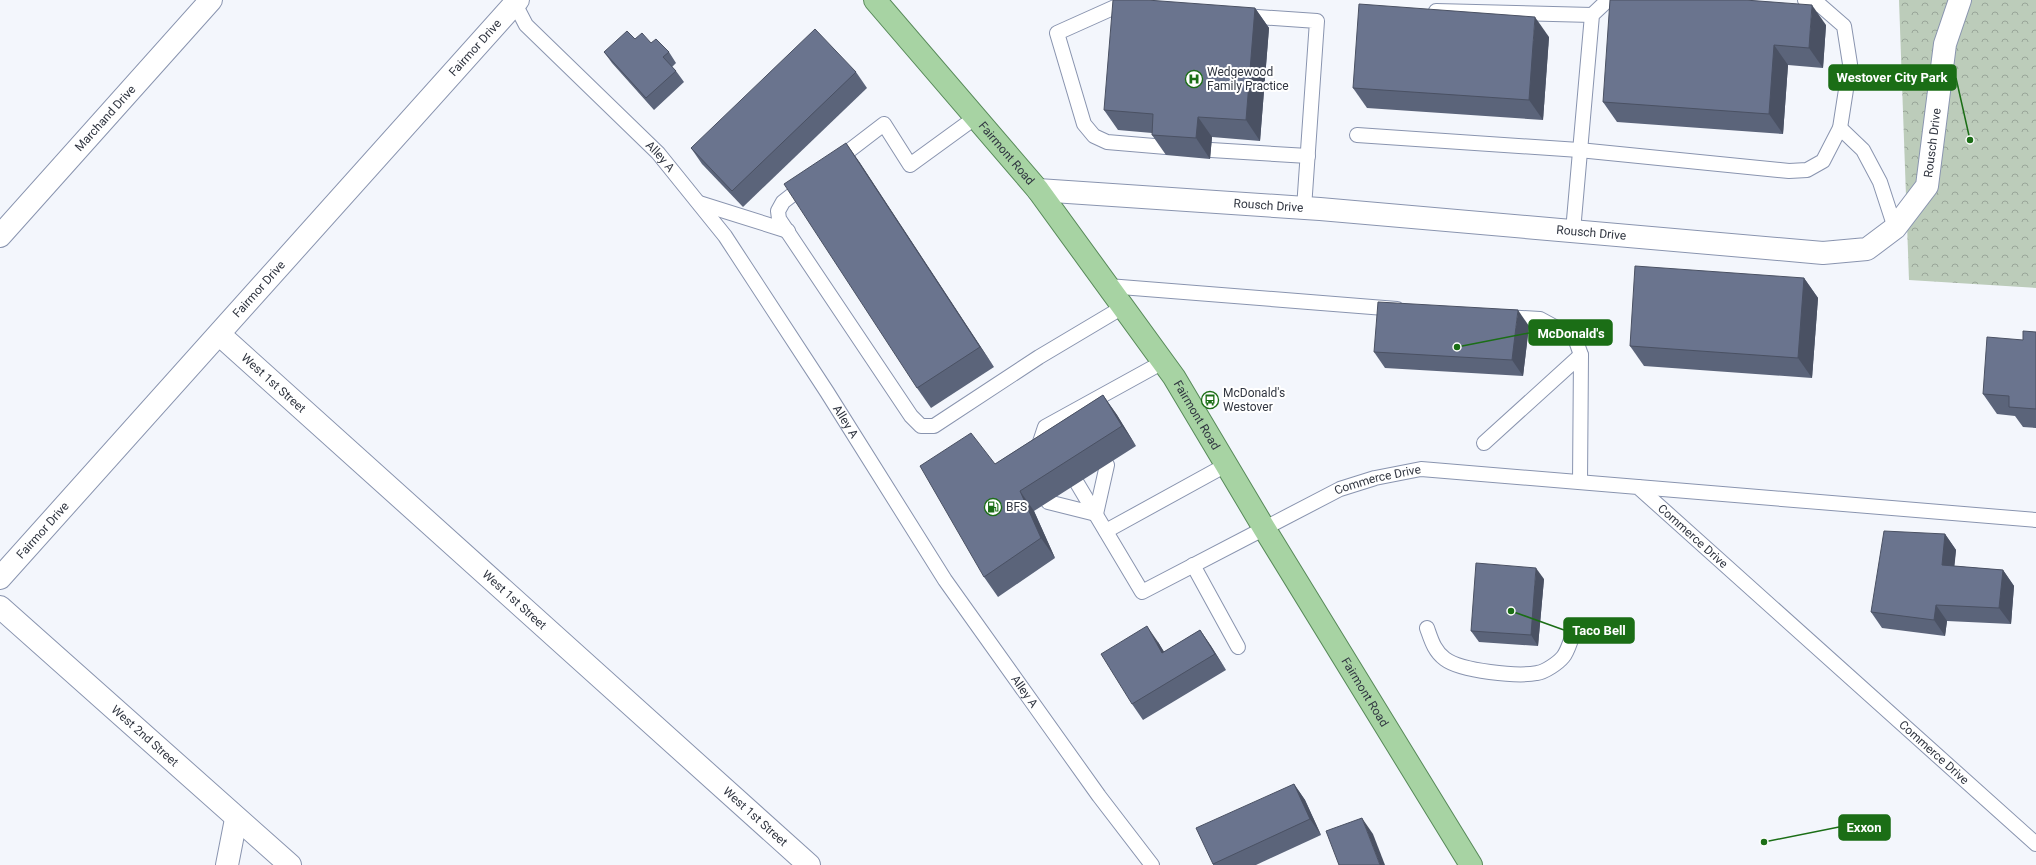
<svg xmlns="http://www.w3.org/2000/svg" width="2036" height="865" font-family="Roboto,sans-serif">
  <defs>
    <pattern id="park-crowns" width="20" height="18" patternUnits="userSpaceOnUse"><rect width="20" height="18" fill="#bcccba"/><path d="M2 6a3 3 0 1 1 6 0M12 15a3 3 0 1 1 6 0" fill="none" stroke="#99a699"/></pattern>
  </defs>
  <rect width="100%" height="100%" fill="#f3f6fc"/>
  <path fill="url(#park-crowns)" d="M1899,0H2036V288L1909,280Z"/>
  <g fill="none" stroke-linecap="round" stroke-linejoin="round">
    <g stroke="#8994af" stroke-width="16">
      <g id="lane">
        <path id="s1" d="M513,0L526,25L658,153L725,236L827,392L945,580L1099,796L1152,865"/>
        <path d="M1130,8L1115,7L1057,33L1084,124L1094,136L1107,142L1166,147"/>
        <path d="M1436,11L1592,15"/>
        <path d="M1243,16L1317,21L1304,208"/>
        <path d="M1840,128L1863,150L1880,182L1895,228"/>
        <path d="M1357,135L1579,150L1789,171L1807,170L1823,161L1840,128L1850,64L1844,26L1821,6L1805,0"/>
        <path d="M1211,150L1308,156"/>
        <path d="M837,160L884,124L910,165L976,117"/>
        <path d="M806,184L783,202L778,211L779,219L911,416L921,426H934L1039,357L1123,307"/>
        <path d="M699,203L788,231"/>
        <path d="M1573,231L1592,15L1608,0"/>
        <path d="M1108,286L1397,309"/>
        <path d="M1505,317L1540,319L1575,338L1581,355L1580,482"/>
        <path d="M1484,443L1581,355"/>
        <path d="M1037,451L1045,427L1163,362"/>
        <path id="s2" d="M1077,483L1142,592L1340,489L1375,478L1421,469L1638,487L2036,844"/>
        <path d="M1638,487L2036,520"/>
        <path d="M1048,502L1096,514"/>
        <path d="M1096,514L1107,465"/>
        <path d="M1106,531L1226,465"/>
        <path d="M1193,565L1238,647"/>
        <path d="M1427,628C1431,639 1434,651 1445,659C1461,671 1518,677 1537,673C1545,672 1558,663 1563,657C1568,651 1570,641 1573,635"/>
      </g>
    </g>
    <g stroke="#8994af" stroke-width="24">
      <g id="street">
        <path id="s3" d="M1038,190L1320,209L1823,253L1867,249L1895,228L1927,186L1945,44L1960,0"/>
        <path id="s4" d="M0,236L211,0"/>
        <path id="s5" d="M220,335L809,865"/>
        <path id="s6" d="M0,578L518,0"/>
        <path id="s7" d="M0,607L290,865"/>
        <path d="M227,865L236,819"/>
      </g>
    </g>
    <g stroke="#578959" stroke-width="24">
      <g id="primary">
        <path id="s8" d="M875,0L1038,190L1174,377L1264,528L1471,865"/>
      </g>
    </g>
    <use href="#lane" stroke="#fff" stroke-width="14"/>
    <use href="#street" stroke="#fff" stroke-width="22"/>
    <use href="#primary" stroke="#a7d3a3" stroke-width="22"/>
  </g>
  <g fill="#5b647a">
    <path d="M1255,8L1269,28L1260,141L1212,137L1210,159L1166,155L1152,135V133L1118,130L1104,110Z"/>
    <path d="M1826,25L1823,68L1788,65L1783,134L1617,122L1603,102Z"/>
    <path d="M1549,37L1543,120L1367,108L1353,88Z"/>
    <path d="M635,39L669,52L676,63L672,67L676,71L684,82L654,110L612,63L604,52Z"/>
    <path d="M856,72L867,88L743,207L702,164L691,148Z"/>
    <path d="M846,143L860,163L994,367L931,408L917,388Z"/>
    <path d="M1804,278L1818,298L1812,378L1644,366L1630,346Z"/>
    <path d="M1529,326L1523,376L1385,368L1374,352Z"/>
    <path d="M2036,332V428L2023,427L2015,416L1997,414L1983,394Z"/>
    <path d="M1103,395L1117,415L1136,446L1034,511L1055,558L998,597L984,577L995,464Z"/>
    <path d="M1945,534L1956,550L1954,566L2003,570L2014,586L2011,624L1947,621L1945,636L1882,628L1871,612Z"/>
    <path d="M1544,579L1538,646L1479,642L1471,631Z"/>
    <path d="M1200,630L1211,646L1226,670L1143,720L1132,704L1158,642L1164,652Z"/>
    <path d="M1294,784L1305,800L1321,835L1256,865H1213V864Z"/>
  </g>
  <g fill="#4a5163">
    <path d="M1812,5L1826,25L1823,68L1809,48Z"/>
    <path d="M1255,8L1269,28L1260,141L1246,120Z"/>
    <path d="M1535,17L1549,37L1543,120L1529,100Z"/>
    <path d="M1774,45L1788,65L1783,134L1769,114Z"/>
    <path d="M1198,117L1212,137L1210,159L1196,138Z"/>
    <path d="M846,143L860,163L994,367L980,347Z"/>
    <path d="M1804,278L1818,298L1812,378L1798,358Z"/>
    <path d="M1518,310L1529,326L1523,376L1512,360Z"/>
    <path d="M1103,395L1117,415L1136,446L1122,426Z"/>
    <path d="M1020,491L1034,511L1055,558L1041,538Z"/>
    <path d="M1945,534L1956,550L1953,581L1942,565Z"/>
    <path d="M1536,568L1544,579L1538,646L1531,635Z"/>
    <path d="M2003,570L2014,586L2011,624L1999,608Z"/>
    <path d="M1936,605L1947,621L1945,636L1934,620Z"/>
    <path d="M1147,626L1158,642L1174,668L1162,653Z"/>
    <path d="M1200,630L1211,646L1226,670L1215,654Z"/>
    <path d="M1294,784L1305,800L1321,835L1310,819Z"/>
    <path d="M1362,818L1373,834L1385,865H1380Z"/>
  </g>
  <g fill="#6a748e" stroke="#4a5163">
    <path d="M1113,0H1147L1255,8L1246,120L1198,117L1196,138L1152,135L1153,114L1104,110Z"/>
    <path d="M1610,0H1745L1812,5L1809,48L1774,45L1769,114L1603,102Z"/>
    <path d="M1359,4L1535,17L1529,100L1353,88Z"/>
    <path d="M815,29L856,72L732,191L691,148Z"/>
    <path d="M627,31L635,39L642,33L651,43L656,39L669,52L663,57L676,71L646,98L604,52Z"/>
    <path d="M846,143L980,347L917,388L784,184Z"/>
    <path d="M1635,266L1804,278L1798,358L1630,346Z"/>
    <path d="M1378,302L1518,310L1512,360L1374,352Z"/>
    <path d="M2023,331L2036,332V409L2009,407V396L1983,394L1987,337L2023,340Z"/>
    <path d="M1103,395L1122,426L1020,491L1041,538L984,577L920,466L971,433L995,464Z"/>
    <path d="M1884,531L1945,534L1942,565L2003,570L1999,608L1936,605L1934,620L1871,612Z"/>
    <path d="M1476,563L1536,568L1531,635L1471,631Z"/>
    <path d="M1147,626L1162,653L1200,630L1215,654L1132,704L1101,654Z"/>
    <path d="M1294,784L1310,819L1213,864L1196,828Z"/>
    <path d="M1362,818L1380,865H1339L1326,831Z"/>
  </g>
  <defs>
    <g id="hospital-ring" transform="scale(0.9)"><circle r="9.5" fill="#fff" stroke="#1b6e16" stroke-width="1.5"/><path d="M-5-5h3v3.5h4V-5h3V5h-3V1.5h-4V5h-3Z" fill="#1b6e16"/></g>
    <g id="bus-ring" transform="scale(0.9)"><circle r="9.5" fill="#fff" stroke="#1b6e16" stroke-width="1.5"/><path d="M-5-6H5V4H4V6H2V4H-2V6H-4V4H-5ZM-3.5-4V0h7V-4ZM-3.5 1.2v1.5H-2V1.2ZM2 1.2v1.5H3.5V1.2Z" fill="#1b6e16"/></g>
    <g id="fuel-ring" transform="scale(0.9)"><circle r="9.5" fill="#fff" stroke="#1b6e16" stroke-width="1.5"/><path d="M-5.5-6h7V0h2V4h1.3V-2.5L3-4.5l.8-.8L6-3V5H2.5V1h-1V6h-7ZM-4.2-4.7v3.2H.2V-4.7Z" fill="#1b6e16"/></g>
  </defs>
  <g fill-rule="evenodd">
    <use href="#hospital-ring" x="1194" y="79"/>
    <use href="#bus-ring" x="1210" y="400"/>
    <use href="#fuel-ring" x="993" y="507"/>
  </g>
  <g text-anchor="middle" stroke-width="4" stroke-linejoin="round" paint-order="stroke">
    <g font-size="12" fill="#313641" stroke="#fff">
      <text dy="4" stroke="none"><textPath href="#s6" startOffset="712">Fairmor Drive</textPath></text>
      <text dy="4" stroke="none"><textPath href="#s4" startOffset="158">Marchand Drive</textPath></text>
      <text dy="4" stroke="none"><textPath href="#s3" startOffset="963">Rousch Drive</textPath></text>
      <text dy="4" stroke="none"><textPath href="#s8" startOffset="202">Fairmont Road</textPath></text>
      <text dy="4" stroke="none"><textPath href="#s1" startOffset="216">Alley A</textPath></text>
      <text dy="4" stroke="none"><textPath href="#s3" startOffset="231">Rousch Drive</textPath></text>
      <text dy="4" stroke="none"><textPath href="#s3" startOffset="555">Rousch Drive</textPath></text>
      <text dy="4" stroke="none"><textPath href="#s6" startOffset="388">Fairmor Drive</textPath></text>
      <text dy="4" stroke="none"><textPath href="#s5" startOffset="72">West 1st Street</textPath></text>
      <text dy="4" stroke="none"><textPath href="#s8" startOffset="526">Fairmont Road</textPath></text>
      <text dy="4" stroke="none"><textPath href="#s1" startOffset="540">Alley A</textPath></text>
      <text dy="4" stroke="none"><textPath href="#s2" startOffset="389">Commerce Drive</textPath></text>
      <text dy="4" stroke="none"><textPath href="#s6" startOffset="64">Fairmor Drive</textPath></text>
      <text dy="4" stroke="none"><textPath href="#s2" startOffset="725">Commerce Drive</textPath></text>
      <text dy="4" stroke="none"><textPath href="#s5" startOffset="396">West 1st Street</textPath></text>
      <text dy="4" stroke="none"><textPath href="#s1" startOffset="864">Alley A</textPath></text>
      <text dy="4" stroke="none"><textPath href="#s8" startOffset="850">Fairmont Road</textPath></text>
      <text dy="4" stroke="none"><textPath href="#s7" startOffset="194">West 2nd Street</textPath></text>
      <text dy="4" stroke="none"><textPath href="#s2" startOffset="1049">Commerce Drive</textPath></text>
      <text dy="4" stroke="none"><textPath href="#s5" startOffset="720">West 1st Street</textPath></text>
    </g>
    <g font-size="12" fill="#313641" stroke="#fff" text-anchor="start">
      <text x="1207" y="76">Wedgewood<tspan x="1207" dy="14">Family Practice</tspan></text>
      <text x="1223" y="397">McDonald's<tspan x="1223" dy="14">Westover</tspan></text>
      <text x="1006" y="511">BFS</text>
    </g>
  </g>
  <path fill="none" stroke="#1b6e16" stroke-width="1.5" d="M1970 140L1956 78M1457 347L1529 333M1511 611L1564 630M1764 842L1839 827"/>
  <g fill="#1b6e16" stroke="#fff" stroke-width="1.5">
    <circle cx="1970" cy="140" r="4"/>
    <circle cx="1457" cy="347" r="4"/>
    <circle cx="1511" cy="611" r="4"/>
    <circle cx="1764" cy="842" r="4"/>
  </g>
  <g fill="#1b6e16" stroke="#1b6e16" stroke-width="1.5">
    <rect x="1829" y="65" width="127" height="25" rx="4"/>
    <rect x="1529" y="320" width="83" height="25" rx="4"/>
    <rect x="1564" y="618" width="70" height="25" rx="4"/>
    <rect x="1839" y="815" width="51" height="25" rx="4"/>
  </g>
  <g font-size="13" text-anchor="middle" font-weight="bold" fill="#fff">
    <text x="1892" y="82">Westover City Park</text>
    <text x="1571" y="338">McDonald's</text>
    <text x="1599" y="635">Taco Bell</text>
    <text x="1864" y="832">Exxon</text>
  </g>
</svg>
